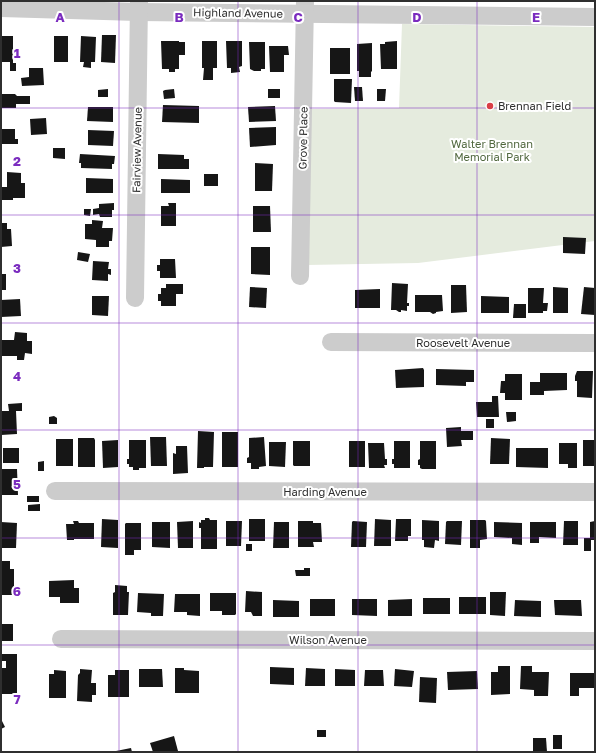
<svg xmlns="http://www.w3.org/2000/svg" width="596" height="753" font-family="'Golos Text',sans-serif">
  <rect width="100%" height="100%" fill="#fff"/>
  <path fill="#e5ebde" d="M402,24L595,27V241L418,263L307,265L310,109L399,108Z"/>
  <g fill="#161616">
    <path d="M102,35H116L115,63L101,62Z"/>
    <path d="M1,36H13V63H16V71H10V62H1Z"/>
    <rect x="54" y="36" width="14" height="26"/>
    <path d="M81,36L96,37L95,62H91V68L83,67L84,62H80Z"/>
    <path d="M161,41H179V42H185V55H179V69H175V72H169V69H162Z"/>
    <path d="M202,41H217V68H213V80H203L204,68H202Z"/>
    <path d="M226,41H242V66L239,67L240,72L231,73V68H227Z"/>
    <path d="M397,41V69H381L380,44H385V42Z"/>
    <path d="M249,42H265V69H261V71H254L250,69Z"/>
    <path d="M372,43V71L371,72V77H359V71H357V44Z"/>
    <path d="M269,46H288L289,55H284V72H270Z"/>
    <rect x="330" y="48" width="20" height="26"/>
    <path d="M29,68H43L44,85L22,86L21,78L29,77Z"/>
    <path d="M334,79H352L351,103L335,102L334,101Z"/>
    <path d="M354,87H362L363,101H355Z"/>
    <path d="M108,89V97H98V90Z"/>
    <path d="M174,89L175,98L164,99L163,91L165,90Z"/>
    <rect x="268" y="89" width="12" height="9"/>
    <path d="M377,89H386L385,101H377Z"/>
    <path d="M1,94H15L17,96H30V104H16V108H1Z"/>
    <path d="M163,105L199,106V123L162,122Z"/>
    <path d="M275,106L276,121L249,122L248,107Z"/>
    <path d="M88,107H113V122L87,121Z"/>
    <path d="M46,118L47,134L31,135L30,119Z"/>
    <path d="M276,127V145L250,147L249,128Z"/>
    <path d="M1,129H15V139H18V144H1Z"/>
    <path d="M88,130L114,131L113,146L88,145Z"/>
    <path d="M53,148H65V159L53,158Z"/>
    <path d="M80,154L115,156L114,164H112V169L81,168V163H79Z"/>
    <path d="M158,154L184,155V159H189V169H158Z"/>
    <path d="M255,163L273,164L272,191H255Z"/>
    <path d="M7,172L21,173V183H25V198H13V200H1V187H7Z"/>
    <rect x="204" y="174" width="14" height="12"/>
    <path d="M86,178L113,179V193H86Z"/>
    <path d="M161,179L190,180V193H161Z"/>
    <path d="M114,203V210H112V217H100L99,214L93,215V209L99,208V204Z"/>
    <path d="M168,203H176V226H161V206H169Z"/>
    <path d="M253,206H270L271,232H253Z"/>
    <path d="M84,209H91L90,216L84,215Z"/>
    <path d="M92,220L103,221L102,228H113L112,241H109V247H96V240L85,239V224H92Z"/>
    <path d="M1,223H7V229H11L12,246L1,247Z"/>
    <path d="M563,237L586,238L585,254L563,253Z"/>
    <path d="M251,247H270V275L251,274Z"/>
    <path d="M78,252L90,254L88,262L77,260Z"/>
    <path d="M160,259H175L176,278H160V271H157V265H160Z"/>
    <path d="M93,261L109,262L108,269H111V275L108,274V281L92,280Z"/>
    <rect x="1" y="274" width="5" height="16"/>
    <path d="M392,283L408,284L407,303H409V306H407V311L401,310V312H399L396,310H391Z"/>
    <path d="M166,284H183V294H176V306H161V301H158V294H161V288H166Z"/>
    <path d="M451,285H466L467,312L451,313Z"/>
    <path d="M250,287L267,288L266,308L249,307Z"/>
    <path d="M553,287L568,288V313H553Z"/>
    <path d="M584,287L595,288V315L581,314Z"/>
    <path d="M528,288H544L543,303H548L547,311H543V313H528Z"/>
    <path d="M380,289V308H355V290Z"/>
    <path d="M415,295H442L443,311L436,312V313L433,314L430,312H415Z"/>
    <path d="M92,296H109L108,316L92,315Z"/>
    <path d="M481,296L509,297V313H481Z"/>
    <path d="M20,299L21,316L1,317V300Z"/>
    <path d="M514,304H526V318H513Z"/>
    <path d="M15,332L27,333V341H32V354L25,353L24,360H17V356H1V340H14Z"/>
    <path d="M423,368L424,370V387L396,388L395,370Z"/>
    <path d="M436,369L474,370V382H466V386L436,385Z"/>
    <path d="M577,371H593L592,398L577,397V381H575V376Z"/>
    <path d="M540,373H567V390L544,391V395H530V382H540Z"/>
    <path d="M505,374H522V400H505V393H500L501,381H505Z"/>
    <path d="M492,396H498L499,417H477L476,402H492Z"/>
    <path d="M22,403V411H16L17,434L1,435V411H9L8,404Z"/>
    <path d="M506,412H516V421L507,422Z"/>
    <path d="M54,416L57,418V424H49V417Z"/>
    <rect x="486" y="419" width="8" height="9"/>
    <path d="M461,427V431H473V440H461L462,446L447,447L446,428Z"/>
    <path d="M198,431L214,432L213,467H204V468H197Z"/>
    <rect x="222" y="432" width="16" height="35"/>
    <path d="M150,437H166L167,466H151Z"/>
    <path d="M264,437L266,466L259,467V469H251V463H247V458L249,457V438Z"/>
    <path d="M78,438H94L95,440V467H78Z"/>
    <path d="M491,438L510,439L509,464H490Z"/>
    <rect x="56" y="439" width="17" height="27"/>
    <path d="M118,440V467L103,468L102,441Z"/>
    <path d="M129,440H146V468H139V470H133V467H129V464H127V459H129Z"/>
    <rect x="583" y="440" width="12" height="26"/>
    <path d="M293,441H310V466H294L293,465Z"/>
    <rect x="349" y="441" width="16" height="26"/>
    <path d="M394,441H410V468H394V464H392V459H394Z"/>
    <path d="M420,441H436V469H422L420,468V465H418V460L420,459Z"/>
    <path d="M269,442H286L285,467L269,466Z"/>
    <path d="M368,443H384L385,459H387V465H384L385,468H369Z"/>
    <path d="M559,443H577V468H568V464H559Z"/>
    <path d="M176,446H187L188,473L173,474V453L176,454Z"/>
    <rect x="3" y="448" width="16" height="15"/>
    <path d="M516,448H548V468L516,467Z"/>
    <path d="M44,461V471H38V462Z"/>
    <path d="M1,469H17L18,495H1Z"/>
    <rect x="27" y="496" width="12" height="6"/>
    <path d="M40,504V511H28V505Z"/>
    <path d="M205,518H209L210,520H217V549H201V528H199V522L201,523V520H205Z"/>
    <path d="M102,519L118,520V548L101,547Z"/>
    <rect x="249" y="519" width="16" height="22"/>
    <path d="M375,519L391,520V546H374Z"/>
    <path d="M396,519H411V536H408V541H395Z"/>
    <path d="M422,520L439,521V541L435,540L434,548L424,547V540H422Z"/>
    <path d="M470,520H485L486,521L487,539L480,540V548H470Z"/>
    <path d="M73,521H78L79,523H94V539H74V540H67L66,524H74Z"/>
    <path d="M193,521V548H178L177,522Z"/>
    <path d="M226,521H242L241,546H226Z"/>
    <path d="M298,521H313V523H321L322,542H313L314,547H298Z"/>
    <path d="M353,521L367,522L366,547H351L352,522Z"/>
    <path d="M447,521H462L461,545L445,544L446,522Z"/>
    <path d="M564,521H578V545H563Z"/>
    <path d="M595,521V540H591V551H584V538H590V522Z"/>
    <path d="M1,522L17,523L16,548H1Z"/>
    <path d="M152,522H170V548L152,547Z"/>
    <path d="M274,522H289V548H273Z"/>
    <path d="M494,522L522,523V545L512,544V538L494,537Z"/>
    <path d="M530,522H556V538L539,537V543H530Z"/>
    <path d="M126,523H141V550H134V555H125V524Z"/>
    <rect x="246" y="544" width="6" height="7"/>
    <path d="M1,561H10V569H14V595H1Z"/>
    <path d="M304,568H310V576H296L295,570H304Z"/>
    <path d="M74,580V588H79V603H60V597H49V581Z"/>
    <path d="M115,585L127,586V592H129L128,615H113V593L115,592Z"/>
    <path d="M246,591L262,592V616H253L251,612H245Z"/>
    <path d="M490,592H506L505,616L490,615Z"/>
    <path d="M138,593L164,594L163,616H151V613L137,612Z"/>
    <path d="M210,593H236V614L235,615H222V611H210Z"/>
    <path d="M175,594H200V616L187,615V612H174Z"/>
    <rect x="459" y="597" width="27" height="17"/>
    <rect x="423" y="598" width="27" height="16"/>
    <rect x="310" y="599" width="25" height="17"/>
    <path d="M352,599H377V616L352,615Z"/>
    <path d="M412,599V616H388V600Z"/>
    <path d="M273,600L299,601V617H273Z"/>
    <path d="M515,600L541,601V617L514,616Z"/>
    <path d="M554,600H581L582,616L555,615Z"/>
    <rect x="1" y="624" width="12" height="17"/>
    <path d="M2,654H17V694H1V668H6V661H2Z"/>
    <path d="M498,666H510V694L491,695V672H498Z"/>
    <path d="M521,666H532V672H549L548,696H534V690L520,689Z"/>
    <path d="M270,667L294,668V685L270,684Z"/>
    <path d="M175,668H184V670L199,671V693H175Z"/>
    <path d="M306,668L325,669V686H305Z"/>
    <path d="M80,669L92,670L91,683H96V695H92V702L77,701L78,675L80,673Z"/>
    <path d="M139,669H162L163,687H139Z"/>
    <path d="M335,669L355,670V686H335Z"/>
    <path d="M395,669L414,671L412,687L394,686Z"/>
    <path d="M54,670L66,671V698H49V674H54Z"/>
    <path d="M115,670H129V697H108V675H115Z"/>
    <path d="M365,670H383L384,686H364Z"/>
    <path d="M477,671L478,689L448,690L447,672Z"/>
    <path d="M570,673H595V688H579V696H570Z"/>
    <path d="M420,677L437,678L436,703L419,702Z"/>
    <path d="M1,719L5,727L1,729Z"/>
    <rect x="317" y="730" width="9" height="7"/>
    <rect x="553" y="735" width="9" height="14"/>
    <path d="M174,736L178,751L174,752H153L150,743Z"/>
    <path d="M533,738H546L547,752H533Z"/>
    <path d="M131,748L132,752H116V751Z"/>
  </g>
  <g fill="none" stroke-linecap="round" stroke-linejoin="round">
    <g stroke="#ccc" stroke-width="18">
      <path d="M1,8L138,12L595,17"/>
      <path d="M300,276L305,1"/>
      <path d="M135,298L139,1"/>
      <path d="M331,342L595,343"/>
      <path d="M55,491L595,492"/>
      <path d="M61,639L595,641"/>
    </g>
  </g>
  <path fill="none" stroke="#7b2cbf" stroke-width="1" stroke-opacity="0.55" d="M119,1V752M238,1V752M358,1V752M477,1V752M1,108H595M1,215H595M1,323H595M1,430H595M1,538H595M1,645H595"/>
  <circle fill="#d93e46" stroke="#fff" stroke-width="1.5" cx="490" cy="106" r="4"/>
  <g text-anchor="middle" stroke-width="4" stroke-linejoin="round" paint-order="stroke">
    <g font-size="11" fill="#2f2f2f" stroke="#fff">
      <text transform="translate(238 13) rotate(1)" y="4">Highland Avenue</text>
      <text transform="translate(303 138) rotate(-89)" y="4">Grove Place</text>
      <text transform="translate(137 150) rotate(-89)" y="4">Fairview Avenue</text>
      <text x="463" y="347">Roosevelt Avenue</text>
      <text x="325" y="496">Harding Avenue</text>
      <text x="328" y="644">Wilson Avenue</text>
    </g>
    <g font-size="11" fill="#2f2f2f" stroke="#fff" text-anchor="start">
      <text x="498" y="110">Brennan Field</text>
    </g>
    <g font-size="11" fill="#51683f" stroke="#fff">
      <text x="492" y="148">Walter Brennan<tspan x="492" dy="13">Memorial Park</tspan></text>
    </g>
  </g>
  <g font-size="13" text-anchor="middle" font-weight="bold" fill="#7b2cbf" stroke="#fff" stroke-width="4" stroke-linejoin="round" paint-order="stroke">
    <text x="60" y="22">A</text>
    <text x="179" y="22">B</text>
    <text x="298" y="22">C</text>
    <text x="417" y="22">D</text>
    <text x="536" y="22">E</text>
    <text x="17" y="58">1</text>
    <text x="17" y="166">2</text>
    <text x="17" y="273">3</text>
    <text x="17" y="381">4</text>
    <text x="17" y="489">5</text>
    <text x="17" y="596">6</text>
    <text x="17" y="704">7</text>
  </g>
  <rect width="596" height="753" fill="none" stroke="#2f2f2f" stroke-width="4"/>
</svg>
